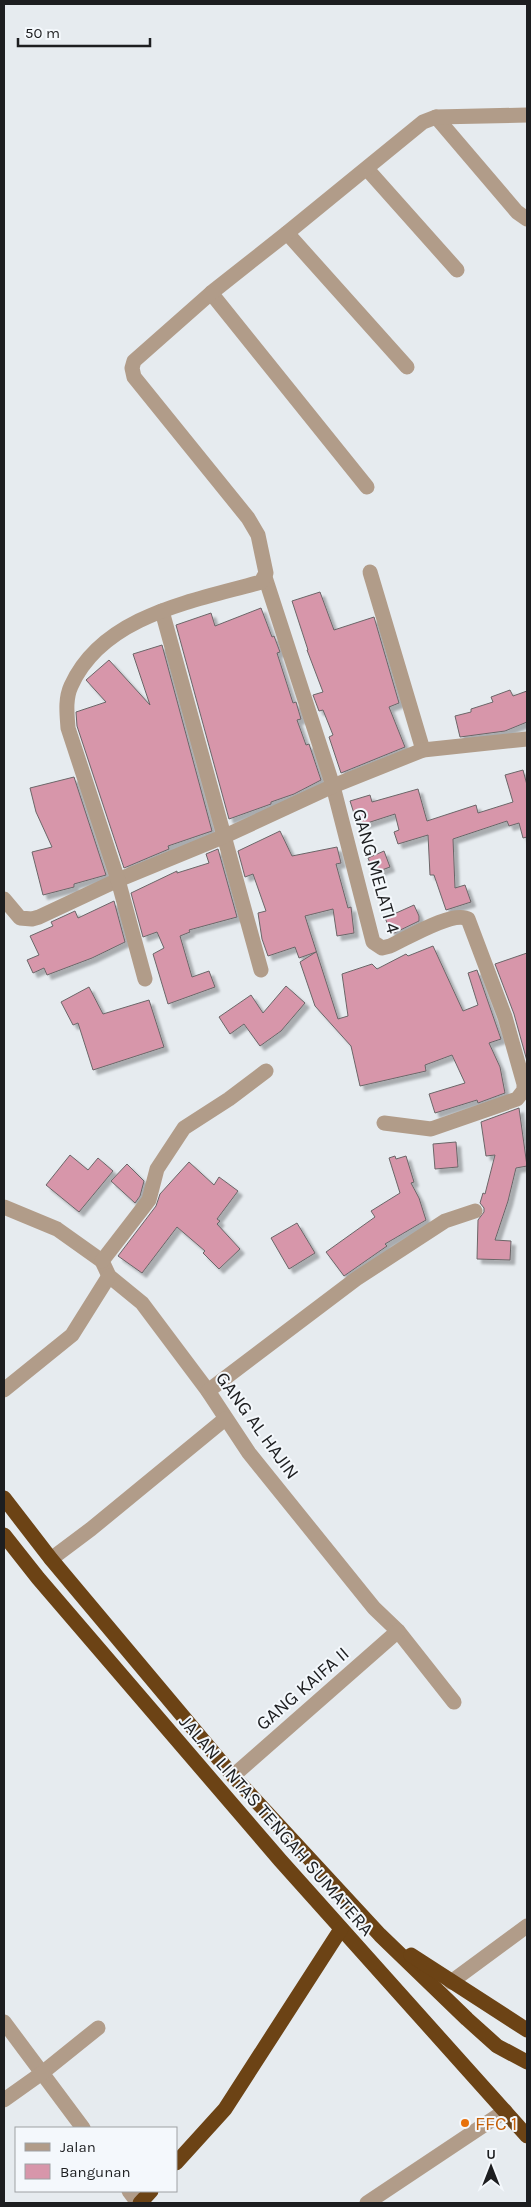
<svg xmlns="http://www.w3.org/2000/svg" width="531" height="2207" font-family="Karla,sans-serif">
  <defs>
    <filter id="shadow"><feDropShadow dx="4.5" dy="4.5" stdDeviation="1" flood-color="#0004"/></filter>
  </defs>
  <rect width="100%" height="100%" fill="#e6ebef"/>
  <g fill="#d796aa" stroke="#6b6668" filter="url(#shadow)">
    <path d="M320,592L334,630L374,617L399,703L389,707L405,747L341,773L329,737L333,735L323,710L319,711L313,695L323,692L307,650H308L292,601Z"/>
    <path d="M261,608L272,637L274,636L280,652L277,653L293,703L296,702L301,719L297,720L306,745L309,744L321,780L294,794L271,802V804L229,819L176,625L211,613L215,626Z"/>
    <path d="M162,645L212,831L168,846L169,849L124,868L77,726L76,712L106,702L86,680L109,660L150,705L133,654Z"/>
    <path d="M510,690L513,696L527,691V722L505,731L460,737L455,716L471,712V709L493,702L491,697Z"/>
    <path d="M523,770L527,785V837L523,838L519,823L509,826L507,821L453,839L455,888L465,885L471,902L446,910L434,875H430L428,835L398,844L394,832L399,830L395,814L358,826L350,801L370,795L372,802L418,789L427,821L476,805L478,813L513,802L505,775Z"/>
    <path d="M74,777L106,875L74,884V887L43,895L32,852L52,847L36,812L30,788Z"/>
    <path d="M280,831L292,856L337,847L341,863L336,864L348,908L351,907L354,933L337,936L333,909L305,916L338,1019L348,1016L342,974L372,964L377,969L406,954L408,956L433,946L463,1011L478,1005L468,973L477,970L501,1039L489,1043L500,1067L505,1093L478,1103L477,1100L435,1113L429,1094L465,1083L452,1055L425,1065L426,1071L360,1086L351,1046L315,1006L300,962L316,952L299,958L295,947L268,956L262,939L258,913L266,911L253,874L245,877L238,851Z"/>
    <path d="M218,849L237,917L189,930L190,932L180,936L192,977L209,971L215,987L168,1004L153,954L164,948L157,932L143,937L131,893L177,871V873L209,863L206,854Z"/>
    <path d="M384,851L390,867L374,873L368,858Z"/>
    <path d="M114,901L125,942L92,958L47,975L44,968L33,973L27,960L39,955L30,936L53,926L51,922L75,911L78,918Z"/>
    <path d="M414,905L419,916V921L392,934L385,918Z"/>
    <path d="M527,953V1061L514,1014L495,964Z"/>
    <path d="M286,986L305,1003L281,1031L260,1046L244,1024L230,1034L219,1017L251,995L263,1013Z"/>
    <path d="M89,987L103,1014L149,1000L164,1047L93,1070L78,1023L73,1025L61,1002Z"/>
    <path d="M519,1108L527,1166L516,1168L508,1201L495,1240L511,1241L510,1260L477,1259L478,1220L484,1212V1208L480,1203L483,1193L485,1194L495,1155L486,1156L481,1122Z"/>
    <path d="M456,1142L458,1167L435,1169L433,1144Z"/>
    <path d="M70,1155L88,1170L98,1158L113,1171L79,1212L46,1185Z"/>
    <path d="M395,1156L396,1159L406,1156L414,1182L411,1183L419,1198L426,1220L385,1244L387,1246L344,1276L326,1252L375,1217L371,1211L400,1193L389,1158Z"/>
    <path d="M189,1162L214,1185L219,1177L238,1191L217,1219L220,1221L217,1224L240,1249L219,1269L203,1253L205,1251L177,1227L142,1273L118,1256L156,1206L160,1194Z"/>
    <path d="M127,1164L144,1181L140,1196L135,1203L111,1181Z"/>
    <path d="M297,1223L315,1253L289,1269L271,1238Z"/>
  </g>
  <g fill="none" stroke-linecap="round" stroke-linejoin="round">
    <g stroke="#b19c89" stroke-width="15">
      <path d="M436,117L517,212L527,219"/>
      <path d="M367,169L457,270"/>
      <path d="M287,233L407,367"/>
      <path d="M211,293L367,487"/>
      <path d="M370,572L423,750"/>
      <path d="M265,577L333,786L373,942L382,948L390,946C406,939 453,910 468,919L505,1017L524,1084V1090L517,1099L431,1129L384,1123"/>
      <path d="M162,611L261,970"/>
      <path d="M4,899L20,918L32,919L39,917L118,880L225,836L333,786L423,750L527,739"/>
      <path d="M145,979L118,880L68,728C67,714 65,699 71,686C103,615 194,601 261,582L266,573L258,535L248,518L134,377L132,368L134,361L211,293L287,233L423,122L436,117L527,115"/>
      <path d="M4,1207L57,1229L102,1261L109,1276L142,1303L208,1391L249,1453L374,1608L398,1631L454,1702"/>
      <path d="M102,1261L149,1200L157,1169L184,1128L229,1099L266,1071"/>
      <path d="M4,1390L72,1335L109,1276"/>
      <path d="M208,1391L356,1279L445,1221L475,1211"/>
      <path d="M51,1559L91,1529L225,1419"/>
      <path d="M233,1776L398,1631"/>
      <path d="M451,1982L527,1926"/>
      <path d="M4,2022L83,2128"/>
      <path d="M4,2100L42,2073L98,2028"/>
      <path d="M129,2191L138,2203"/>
      <path d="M367,2203L505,2111"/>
    </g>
    <g stroke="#6c4315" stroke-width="15">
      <path d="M4,1498L51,1559L233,1776L380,1935L467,2019L497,2046L527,2062"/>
      <path d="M4,1535L38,1578L280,1860L527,2136"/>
      <path d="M411,1955L527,2030"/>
      <path d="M176,2163L225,2109L341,1929"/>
      <path d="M140,2203L151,2191"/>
    </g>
  </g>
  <circle fill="#e8710a" stroke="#f4f8fc" stroke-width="2" cx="465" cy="2123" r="5"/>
  <g text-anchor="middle" stroke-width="4" stroke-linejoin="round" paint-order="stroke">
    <g font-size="19" fill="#1d1e20" stroke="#f4f8fc">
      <text transform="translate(377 871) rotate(74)" y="7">GANG MELATI 4</text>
      <text transform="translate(258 1425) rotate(54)" y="7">GANG AL HAJIN</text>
      <text transform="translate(302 1688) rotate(-41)" y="7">GANG KAIFA II</text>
      <text transform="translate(277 1825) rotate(49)" y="7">JALAN LINTAS TENGAH SUMATERA</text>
    </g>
    <g font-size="19" fill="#c56008" stroke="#f4f8fc" text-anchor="start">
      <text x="475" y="2130">FFC 1</text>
    </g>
  </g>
  <rect width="531" height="2207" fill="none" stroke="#1d1e20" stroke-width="10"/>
  <rect x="15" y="2127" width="162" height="65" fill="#f4f8fc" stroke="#9ea1a4"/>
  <rect x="25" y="2143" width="25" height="8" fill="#b19c89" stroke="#9ea1a4"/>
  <text x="60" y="2152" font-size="15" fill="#1d1e20">Jalan</text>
  <rect x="25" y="2164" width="25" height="15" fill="#d796aa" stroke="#9ea1a4"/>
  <text x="60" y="2177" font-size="15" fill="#1d1e20">Bangunan</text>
  <g transform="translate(491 2167)" stroke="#f4f8fc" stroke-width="4" paint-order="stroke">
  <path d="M0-4L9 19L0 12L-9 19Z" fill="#1d1e20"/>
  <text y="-8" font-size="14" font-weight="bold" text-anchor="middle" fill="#1d1e20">U</text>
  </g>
  <path d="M18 38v8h132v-8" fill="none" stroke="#1d1e20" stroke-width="2.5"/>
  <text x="25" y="38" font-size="15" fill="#1d1e20" stroke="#f4f8fc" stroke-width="4" paint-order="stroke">50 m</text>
</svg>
